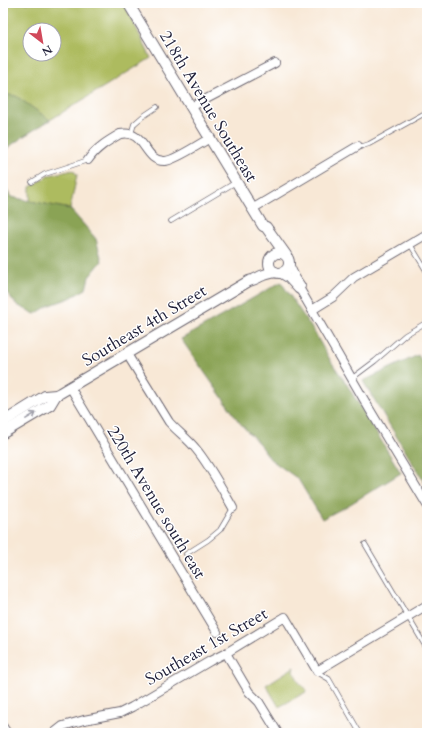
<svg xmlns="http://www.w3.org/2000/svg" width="430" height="736" font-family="Cardo,serif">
  <rect width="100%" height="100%" fill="#fff"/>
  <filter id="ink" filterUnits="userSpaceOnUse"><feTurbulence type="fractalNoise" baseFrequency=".025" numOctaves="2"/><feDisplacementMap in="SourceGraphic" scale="8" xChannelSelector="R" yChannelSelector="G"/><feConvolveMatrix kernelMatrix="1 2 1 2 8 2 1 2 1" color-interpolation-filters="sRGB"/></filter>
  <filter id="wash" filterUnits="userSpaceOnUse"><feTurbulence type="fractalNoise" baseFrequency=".012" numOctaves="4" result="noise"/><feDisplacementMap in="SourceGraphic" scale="16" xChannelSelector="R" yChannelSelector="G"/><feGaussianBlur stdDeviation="0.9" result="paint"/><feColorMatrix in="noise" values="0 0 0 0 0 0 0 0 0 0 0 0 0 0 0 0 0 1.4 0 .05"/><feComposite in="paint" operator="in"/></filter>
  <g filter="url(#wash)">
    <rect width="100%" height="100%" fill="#f8e8d6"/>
    <g fill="#adbb5e" stroke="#686e4c" fill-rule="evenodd">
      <path d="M3,3H124L151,58L24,136L3,151ZM30,30H54V54H30Z"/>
      <path d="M73,170L77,175L70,209L30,201V187L50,175Z"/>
      <path d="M294,667L293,671C299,679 296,682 306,689V692L279,707L266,685Z"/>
    </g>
    <g fill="#8aa355" stroke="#566248">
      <path d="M3,94L16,96L50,120L24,136L3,151Z"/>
      <path d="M3,184L11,197L70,209L86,227L96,239L102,261L89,277L86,289L70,298L48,306L35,314L17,305L7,293L4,275L3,273Z"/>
      <path d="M281,282L313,330L332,363L346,383L401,473L347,506L322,519L298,479L270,459L262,447L239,422L231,410L181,339Z"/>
      <path d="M418,355L427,369V487L363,381Z"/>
    </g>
  </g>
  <g filter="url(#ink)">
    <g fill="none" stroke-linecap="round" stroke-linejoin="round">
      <g stroke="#6d6771" stroke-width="5.5">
        <g id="service">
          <path d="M131,134L134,124L142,117L157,107"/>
          <path d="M358,146H363L369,144L427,112"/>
          <path d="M32,182L45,174L64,168L88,160"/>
          <path d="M171,221L236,182"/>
          <path d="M410,244L427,272"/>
          <path d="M351,379L375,361L405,335L427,322"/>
          <path d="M365,544L427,649"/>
          <path d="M186,554L208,540L220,530L233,508"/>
          <path d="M317,672L329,679L360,733"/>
        </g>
      </g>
      <g stroke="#6d6771" stroke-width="10">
        <g id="minor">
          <path d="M191,107L275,63"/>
          <path d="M88,160C96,148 108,141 120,134C146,129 143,162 165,161C174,161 201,143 210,138"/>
          <path d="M252,209L358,146"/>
          <path d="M289,264L295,277L301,286"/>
          <path d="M280,273L288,278L298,289L301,291L370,410L427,505"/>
          <path d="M312,310L333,297L354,277L427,234"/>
          <path d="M127,354L169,422C178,432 188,439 196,449C210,466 222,489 233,508"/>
          <path d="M70,387L217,632"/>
          <path d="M226,653L249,692L259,702L278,733"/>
          <path d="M3,727L7,733"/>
          <path d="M54,733L63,726L84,720L120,713L132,707L210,661L226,653L285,617L317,671L427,605"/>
        </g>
      </g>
      <g stroke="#6d6771" stroke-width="12">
        <g id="tertiary">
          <path d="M128,3L263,226L266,227L286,255"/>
          <circle cx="279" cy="263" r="10"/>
          <path d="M3,422L45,396L56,395L60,393L249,281C254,280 257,278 261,276C266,274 270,273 275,272"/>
          <path d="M3,433L50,405L56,395"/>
        </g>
      </g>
      <use href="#service" stroke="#fff" stroke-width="4"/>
      <use href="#minor" stroke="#fff" stroke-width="8"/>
      <use href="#tertiary" stroke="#fff" stroke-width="10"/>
    </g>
    <defs><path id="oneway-shaft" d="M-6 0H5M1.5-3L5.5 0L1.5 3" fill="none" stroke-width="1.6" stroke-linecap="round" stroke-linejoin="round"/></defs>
    <use stroke="#9c9ca7" href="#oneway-shaft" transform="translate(31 416) rotate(-31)"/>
  </g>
  <g text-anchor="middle" stroke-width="3" stroke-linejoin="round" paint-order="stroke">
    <g font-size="17" fill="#22223b" stroke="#fff">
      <text transform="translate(209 106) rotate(59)" y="6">218th Avenue Southeast</text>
      <text transform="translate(144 325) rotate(-31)" y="6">Southeast 4th Street</text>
      <text transform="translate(157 502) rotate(59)" y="6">220th Avenue south east</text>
      <text transform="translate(206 646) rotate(-30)" y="6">Southeast 1st Street</text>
    </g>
  </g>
  <rect width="430" height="736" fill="none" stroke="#fff" stroke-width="16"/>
  <g transform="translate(42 42) rotate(149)"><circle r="19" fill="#ffffff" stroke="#a7a7b1"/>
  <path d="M0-3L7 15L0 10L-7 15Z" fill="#d1495b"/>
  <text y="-6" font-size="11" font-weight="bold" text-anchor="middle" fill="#22223b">N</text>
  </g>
</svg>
